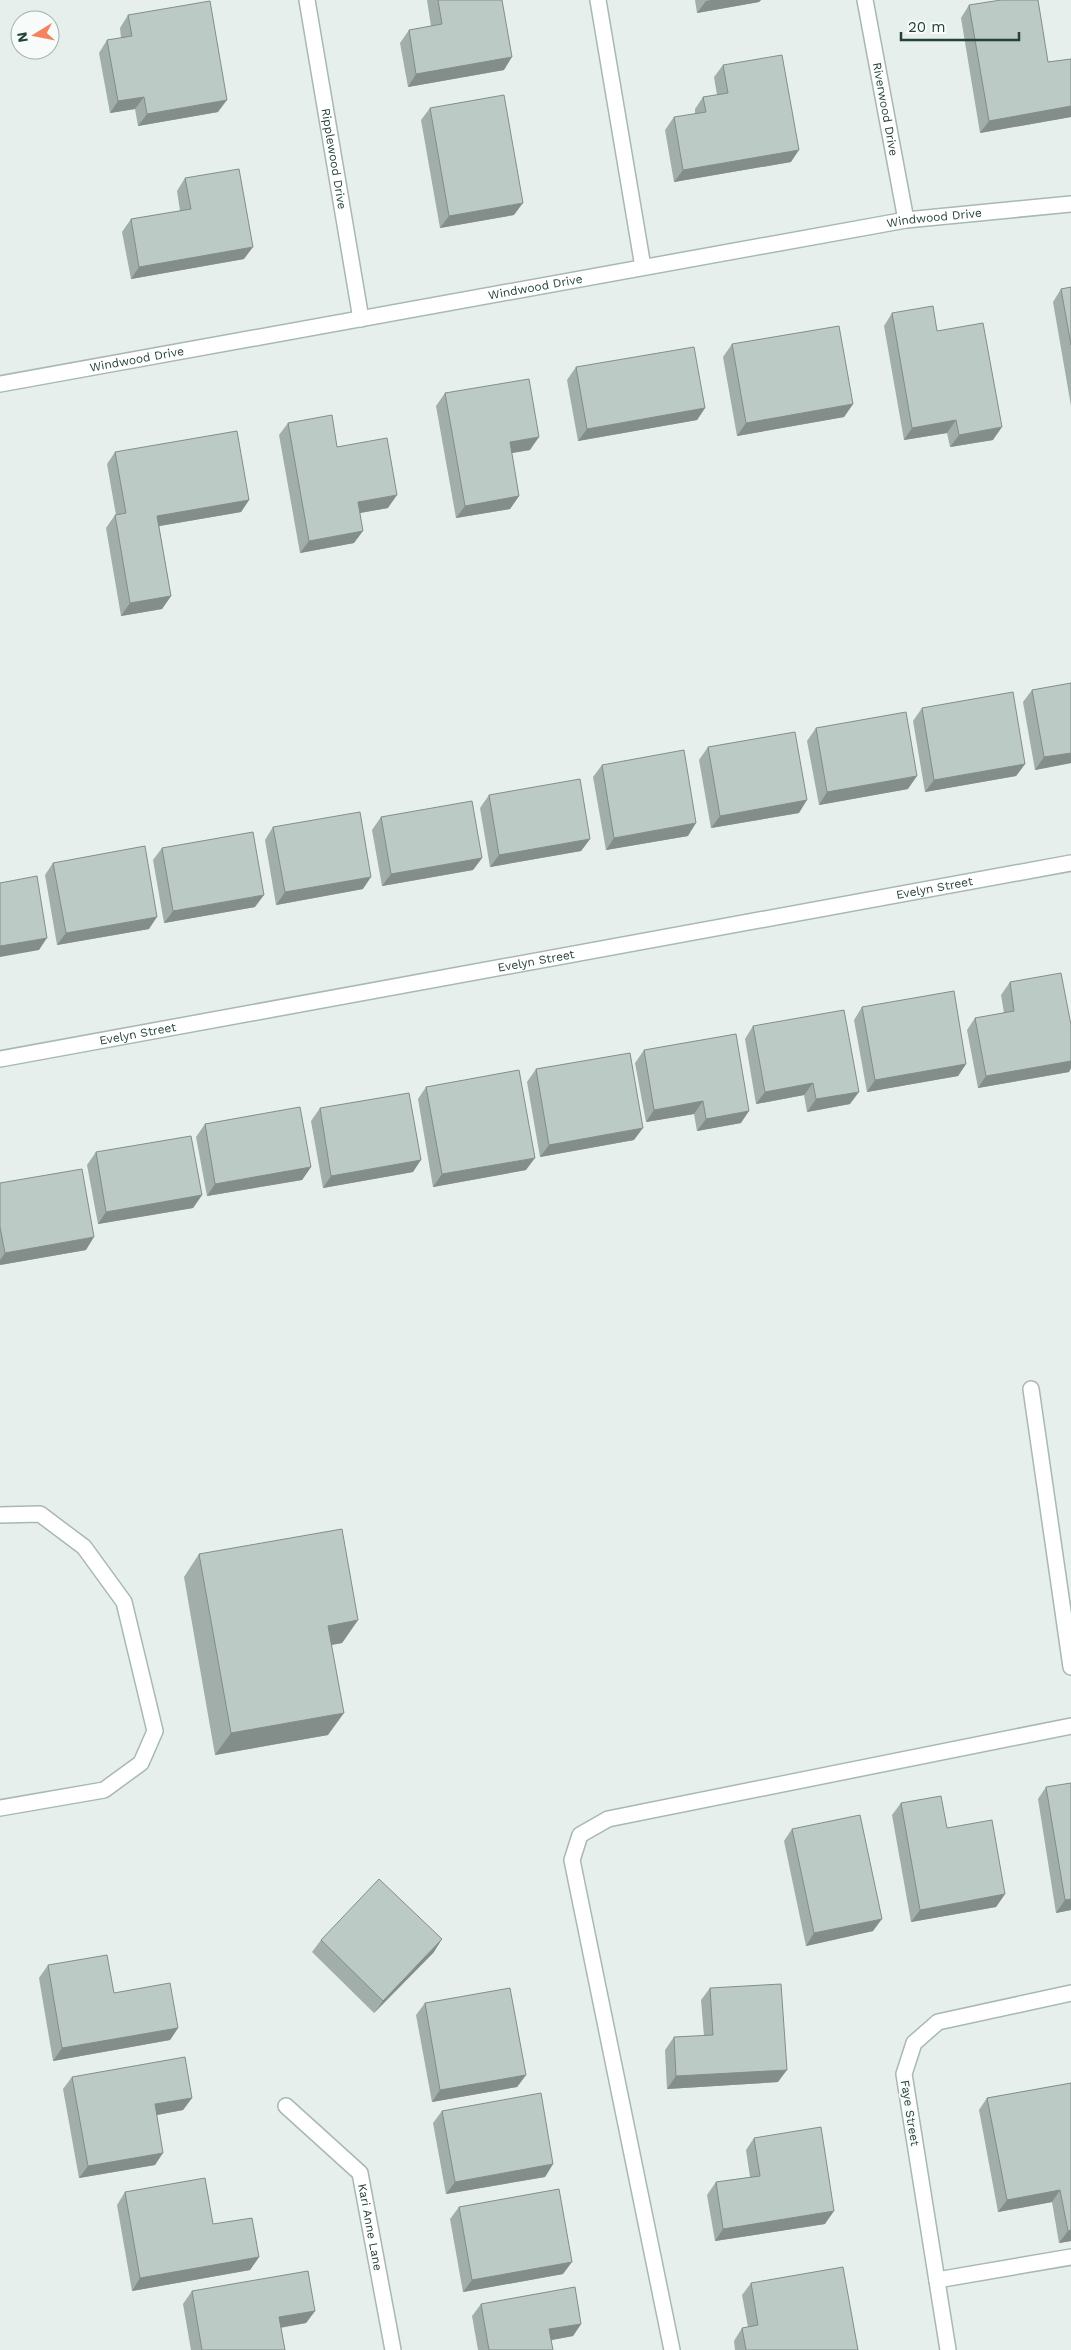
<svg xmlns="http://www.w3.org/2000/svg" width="1071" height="2350" font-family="'Work Sans',sans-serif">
  <rect width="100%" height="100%" fill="#e6efeb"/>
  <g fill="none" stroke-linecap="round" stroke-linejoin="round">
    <g stroke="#a8b8b2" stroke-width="18">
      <g id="minor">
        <path id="s1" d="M307,0L361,319"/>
        <path d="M598,0L643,267"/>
        <path id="s2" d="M865,0L906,220"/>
        <path id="s3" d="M0,384L906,220L1071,204"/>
        <path id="s4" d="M0,1059L1071,863"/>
        <path d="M1031,1389L1071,1667"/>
        <path d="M0,1515L40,1514L84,1547L124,1602L155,1731L141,1763L104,1790L0,1808"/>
        <path id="s5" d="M286,2106L360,2173L393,2350"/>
        <path d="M937,2280L1071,2257"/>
        <path d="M672,2350L572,1860L580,1835L608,1819L1071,1726"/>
        <path d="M948,2350L904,2074L914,2043L938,2022L1071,1993"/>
      </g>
    </g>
    <use href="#minor" stroke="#fff" stroke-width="15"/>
  </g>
  <g fill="#a1aea9">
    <path d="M427,0H502L504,70L408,87L400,43L409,30L431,26Z"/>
    <path d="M695,0H761L759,2L697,13Z"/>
    <path d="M969,5L1048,62L1071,59V117L980,133L961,18Z"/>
    <path d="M128,15L218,112L138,126L135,109L110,113L99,53L107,40L121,38L120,28Z"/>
    <path d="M723,65L791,162L674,182L665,130L674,117L695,114V109L703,97L717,95L714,77Z"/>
    <path d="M430,108L514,215L440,228L421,120Z"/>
    <path d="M185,178L244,259L131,279L122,232L131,219L180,211L177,191Z"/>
    <path d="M1071,287V406L1053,302L1061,289Z"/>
    <path d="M892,313L937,331L993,440L950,447L947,433L904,440L884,326Z"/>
    <path d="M732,344L853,404L844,417L737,436L723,357Z"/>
    <path d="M576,367L705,408L697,420L578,441L567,380Z"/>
    <path d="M445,393L530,450L511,453L519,496L510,509L456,518L436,406Z"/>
    <path d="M288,423L337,447L388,508L359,513L354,543L300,553L279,435Z"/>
    <path d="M115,452L249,500L241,512L159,526L171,596L162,609L121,616L106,528L115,515H116L107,464Z"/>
    <path d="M1032,690L1071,763L1035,770L1023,702Z"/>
    <path d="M922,708L1025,764L1016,776L925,792L913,721Z"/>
    <path d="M816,728L908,789L819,805L807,741Z"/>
    <path d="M708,747L799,813L711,828L699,760Z"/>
    <path d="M602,765L688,836L606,850L593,777Z"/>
    <path d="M489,795L590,839L581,851L490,867L480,808Z"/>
    <path d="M381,817L482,858L473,870L382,886L372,830Z"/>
    <path d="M273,827L363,889L276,905L265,840Z"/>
    <path d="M162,848L255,907L164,923L153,860Z"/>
    <path d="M53,863L149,929L57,945L45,875Z"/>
    <path d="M1010,982L1071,1025V1068L1069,1072L978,1088L967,1030L975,1018L1004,1013L1001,995Z"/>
    <path d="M862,1007L966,1064L958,1076L867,1092L854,1020Z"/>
    <path d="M753,1026L850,1104L807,1112L804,1095L756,1104L745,1039Z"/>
    <path d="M644,1050L741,1123L697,1131L694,1114L646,1122L635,1063Z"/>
    <path d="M536,1069L634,1140L540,1157L527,1082Z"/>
    <path d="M426,1087L526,1170L433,1187L418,1099Z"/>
    <path d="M320,1108L413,1172L323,1188L311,1121Z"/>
    <path d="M205,1124L311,1167L302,1180L207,1196L196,1137Z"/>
    <path d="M96,1152L202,1195L193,1208L98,1224L87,1165Z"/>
    <path d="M0,1183L86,1250L0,1265Z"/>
    <path d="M199,1554L358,1620L342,1643L332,1645L328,1735L215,1755L184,1577Z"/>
    <path d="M1046,1787L1071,1910L1056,1913L1038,1799Z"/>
    <path d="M901,1803L947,1828L1005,1894L996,1907L911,1922L892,1815Z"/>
    <path d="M792,1829L873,1931L806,1946L784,1841Z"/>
    <path d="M321,1940L434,1952L374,2013L312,1952Z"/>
    <path d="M48,1965L114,1993L178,2028L170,2040L53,2061L39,1978Z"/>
    <path d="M710,1988L778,2082L667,2089L665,2050L674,2037L704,2036L701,2000Z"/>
    <path d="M425,2003L526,2075L517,2087L432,2102L416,2015Z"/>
    <path d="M72,2077L192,2098L183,2110L157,2115L155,2165L79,2178L63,2089Z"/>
    <path d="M1071,2083V2241L1059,2243L1052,2202L998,2212L979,2110L987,2098Z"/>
    <path d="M442,2111L553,2164L545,2177L446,2194L433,2123Z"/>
    <path d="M754,2138L825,2224L715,2241L707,2195L716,2182L750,2177L746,2150Z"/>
    <path d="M125,2192L213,2224L259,2257L250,2270L132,2291L117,2205Z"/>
    <path d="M459,2207L563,2274L463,2292L450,2219Z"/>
    <path d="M751,2283L858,2350H735L734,2341L742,2328L748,2327L742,2295Z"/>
    <path d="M192,2291L315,2311L306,2323L281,2328L285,2350H191L183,2304Z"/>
    <path d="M481,2304L581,2324L573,2336L551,2340L553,2350H478L472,2316Z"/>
  </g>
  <g fill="#838d89">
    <path d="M711,0H761L759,2L697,13L706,1Z"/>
    <path d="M512,57L504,70L408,87L416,74Z"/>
    <path d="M144,97L135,109L110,113L118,101Z"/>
    <path d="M227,100L218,112L138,126L147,114Z"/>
    <path d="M1071,106V117L980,133L989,121Z"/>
    <path d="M799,150L791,162L674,182L683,170Z"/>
    <path d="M523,203L514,215L440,228L449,216Z"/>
    <path d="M253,247L244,259L131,279L139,267Z"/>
    <path d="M853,404L844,417L737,436L746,423Z"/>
    <path d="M705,408L697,420L578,441L587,429Z"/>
    <path d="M956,420L947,433L904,440L912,428Z"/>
    <path d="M1002,427L993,440L950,447L959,435Z"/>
    <path d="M539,437L530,450L501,455L510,442Z"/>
    <path d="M397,495L388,508L349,515L358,502Z"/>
    <path d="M519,496L510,509L456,518L465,506Z"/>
    <path d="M249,500L241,512L148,528L157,516Z"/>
    <path d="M363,531L354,543L300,553L309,541Z"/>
    <path d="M171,596L162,609L121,616L130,603Z"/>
    <path d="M1071,753V763L1035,770L1044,757Z"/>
    <path d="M1025,764L1016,776L925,792L934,780Z"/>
    <path d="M917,776L908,789L819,805L827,792Z"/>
    <path d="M807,800L799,813L711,828L720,816Z"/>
    <path d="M696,823L688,836L606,850L614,838Z"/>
    <path d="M590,839L581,851L490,867L499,855Z"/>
    <path d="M482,858L473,870L382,886L391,874Z"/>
    <path d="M371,877L363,889L276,905L285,892Z"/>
    <path d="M264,895L255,907L164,923L173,911Z"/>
    <path d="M157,917L149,929L57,945L66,933Z"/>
    <path d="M47,938L39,950L0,957V946Z"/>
    <path d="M1071,1061V1068L1069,1072L978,1088L986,1076Z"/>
    <path d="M966,1064L958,1076L867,1092L875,1080Z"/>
    <path d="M813,1083L804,1095L756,1104L765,1092Z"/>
    <path d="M859,1092L850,1104L807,1112L816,1099Z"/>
    <path d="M703,1101L694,1114L646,1122L654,1110Z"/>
    <path d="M749,1111L741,1123L697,1131L706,1119Z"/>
    <path d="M643,1128L634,1140L540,1157L549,1145Z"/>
    <path d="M535,1158L526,1170L433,1187L442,1174Z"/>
    <path d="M421,1160L413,1172L323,1188L331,1176Z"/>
    <path d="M311,1167L302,1180L207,1196L215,1184Z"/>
    <path d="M202,1195L193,1208L98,1224L106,1212Z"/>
    <path d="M94,1237L86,1250L0,1265V1260L5,1253Z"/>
    <path d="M358,1620L342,1643L313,1648L328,1626Z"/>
    <path d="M344,1713L328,1735L215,1755L231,1733Z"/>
    <path d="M1005,1894L996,1907L911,1922L920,1910Z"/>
    <path d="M1071,1899V1910L1056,1913L1065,1900Z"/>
    <path d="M882,1919L873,1931L806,1946L814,1933Z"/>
    <path d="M442,1939L434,1952L374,2013L383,2001Z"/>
    <path d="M178,2028L170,2040L53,2061L62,2048Z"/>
    <path d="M787,2070L778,2082L667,2089L676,2076Z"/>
    <path d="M526,2075L517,2087L432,2102L440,2090Z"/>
    <path d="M192,2098L183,2110L146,2117L155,2104Z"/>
    <path d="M163,2153L155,2165L79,2178L88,2166Z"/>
    <path d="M553,2164L545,2177L446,2194L455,2182Z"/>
    <path d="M1060,2190L1052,2202L998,2212L1007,2200Z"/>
    <path d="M834,2211L825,2224L715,2241L723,2229Z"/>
    <path d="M1071,2230V2241L1059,2243L1068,2231Z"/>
    <path d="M259,2257L250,2270L132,2291L140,2278Z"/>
    <path d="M572,2262L563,2274L463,2292L472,2280Z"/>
    <path d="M315,2311L306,2323L270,2329L279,2317Z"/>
    <path d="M581,2324L573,2336L541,2342L549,2329Z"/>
  </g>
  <g fill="#bbcac4" stroke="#838d89">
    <path d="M438,0H502L512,57L416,74L409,30L442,24Z"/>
    <path d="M1001,0H1038L1048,62L1071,59V106L989,121L969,5Z"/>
    <path d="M210,1L227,100L147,114L144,97L118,101L107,40L132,36L128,15Z"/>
    <path d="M782,55L799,150L683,170L674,117L706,112L703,97L728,93L723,65Z"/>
    <path d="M504,95L523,203L449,216L430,108Z"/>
    <path d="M239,169L253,247L139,267L131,219L191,209L185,178Z"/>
    <path d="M1071,287V345L1061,289Z"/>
    <path d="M933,306L937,331L983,323L1002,427L959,435L956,420L912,428L892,313Z"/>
    <path d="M839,326L853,404L746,423L732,344Z"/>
    <path d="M694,347L705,408L587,429L576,367Z"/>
    <path d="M529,379L539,437L510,442L519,496L465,506L445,393Z"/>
    <path d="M332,415L337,447L387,438L397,495L358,502L363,531L309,541L288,423Z"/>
    <path d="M237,431L249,500L157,516L171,596L130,603L115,515L126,513L115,452Z"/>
    <path d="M1071,683V753L1044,757L1032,690Z"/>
    <path d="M1013,692L1025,764L934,780L922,708Z"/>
    <path d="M906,712L917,776L827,792L816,728Z"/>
    <path d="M795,732L807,800L720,816L708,747Z"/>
    <path d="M684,750L696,823L614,838L602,765Z"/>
    <path d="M580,779L590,839L499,855L489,795Z"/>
    <path d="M472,801L482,858L391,874L381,817Z"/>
    <path d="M360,812L371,877L285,892L273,827Z"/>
    <path d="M253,832L264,895L173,911L162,848Z"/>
    <path d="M145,846L157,917L66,933L53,863Z"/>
    <path d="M37,876L47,938L0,946V883Z"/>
    <path d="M1061,973L1071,1025V1061L986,1076L975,1018L1014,1011L1010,982Z"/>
    <path d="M954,991L966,1064L875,1080L862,1007Z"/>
    <path d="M844,1010L859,1092L816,1099L813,1083L765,1092L753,1026Z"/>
    <path d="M736,1034L749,1111L706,1119L703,1101L654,1110L644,1050Z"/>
    <path d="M630,1053L643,1128L549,1145L536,1069Z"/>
    <path d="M519,1070L535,1158L442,1174L426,1087Z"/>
    <path d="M409,1093L421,1160L331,1176L320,1108Z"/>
    <path d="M300,1107L311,1167L215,1184L205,1124Z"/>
    <path d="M191,1136L202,1195L106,1212L96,1152Z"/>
    <path d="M82,1169L94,1237L5,1253L0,1227V1183Z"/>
    <path d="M342,1529L358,1620L328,1626L344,1713L231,1733L199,1554Z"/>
    <path d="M1071,1783V1899L1065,1900L1046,1787Z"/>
    <path d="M941,1796L947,1828L992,1820L1005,1894L920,1910L901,1803Z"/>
    <path d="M860,1815L882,1919L814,1933L792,1829Z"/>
    <path d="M379,1879L442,1939L383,2001L321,1940Z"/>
    <path d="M107,1955L114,1993L170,1983L178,2028L62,2048L48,1965Z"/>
    <path d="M781,1984L787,2070L676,2076L674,2037L713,2035L710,1988Z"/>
    <path d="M510,1988L526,2075L440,2090L425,2003Z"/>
    <path d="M185,2057L192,2098L155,2104L163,2153L88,2166L72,2077Z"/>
    <path d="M1071,2083V2230L1068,2231L1060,2190L1007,2200L987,2098Z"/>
    <path d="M541,2093L553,2164L455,2182L442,2111Z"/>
    <path d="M821,2127L834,2211L723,2229L716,2182L760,2176L754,2138Z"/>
    <path d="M205,2178L213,2224L252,2218L259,2257L140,2278L125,2192Z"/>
    <path d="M559,2189L572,2262L472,2280L459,2207Z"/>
    <path d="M843,2267L858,2350H746L742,2328L758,2325L751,2283Z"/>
    <path d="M308,2271L315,2311L279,2317L285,2350H202L192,2291Z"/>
    <path d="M575,2287L581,2324L549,2329L553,2350H489L481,2304Z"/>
  </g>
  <g text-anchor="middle" stroke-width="4" stroke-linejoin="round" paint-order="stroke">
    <g font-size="12" fill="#24423a" stroke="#f7fbf9">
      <text dy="4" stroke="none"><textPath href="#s2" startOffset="111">Riverwood Drive</textPath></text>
      <text dy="4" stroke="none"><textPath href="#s1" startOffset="161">Ripplewood Drive</textPath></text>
      <text dy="4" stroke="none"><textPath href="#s3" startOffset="949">Windwood Drive</textPath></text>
      <text dy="4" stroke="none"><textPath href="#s3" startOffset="544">Windwood Drive</textPath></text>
      <text dy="4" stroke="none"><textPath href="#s3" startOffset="139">Windwood Drive</textPath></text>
      <text dy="4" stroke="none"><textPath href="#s4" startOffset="950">Evelyn Street</textPath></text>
      <text dy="4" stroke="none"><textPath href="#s4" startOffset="545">Evelyn Street</textPath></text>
      <text dy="4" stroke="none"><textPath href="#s4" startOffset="140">Evelyn Street</textPath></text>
      <text transform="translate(910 2113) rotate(81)" y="4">Faye Street</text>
      <text dy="4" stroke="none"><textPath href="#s5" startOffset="155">Kari Anne Lane</textPath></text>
    </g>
  </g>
  <g transform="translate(35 35) rotate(260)"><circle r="24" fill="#f7fbf9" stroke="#a3b1ad"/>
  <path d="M0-4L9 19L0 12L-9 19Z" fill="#f4845f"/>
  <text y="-8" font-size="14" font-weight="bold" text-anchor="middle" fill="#24423a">N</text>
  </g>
  <path d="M901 32v8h118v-8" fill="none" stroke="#24423a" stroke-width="2.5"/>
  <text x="908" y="32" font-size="15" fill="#24423a" stroke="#f7fbf9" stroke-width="4" paint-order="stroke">20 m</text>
</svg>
